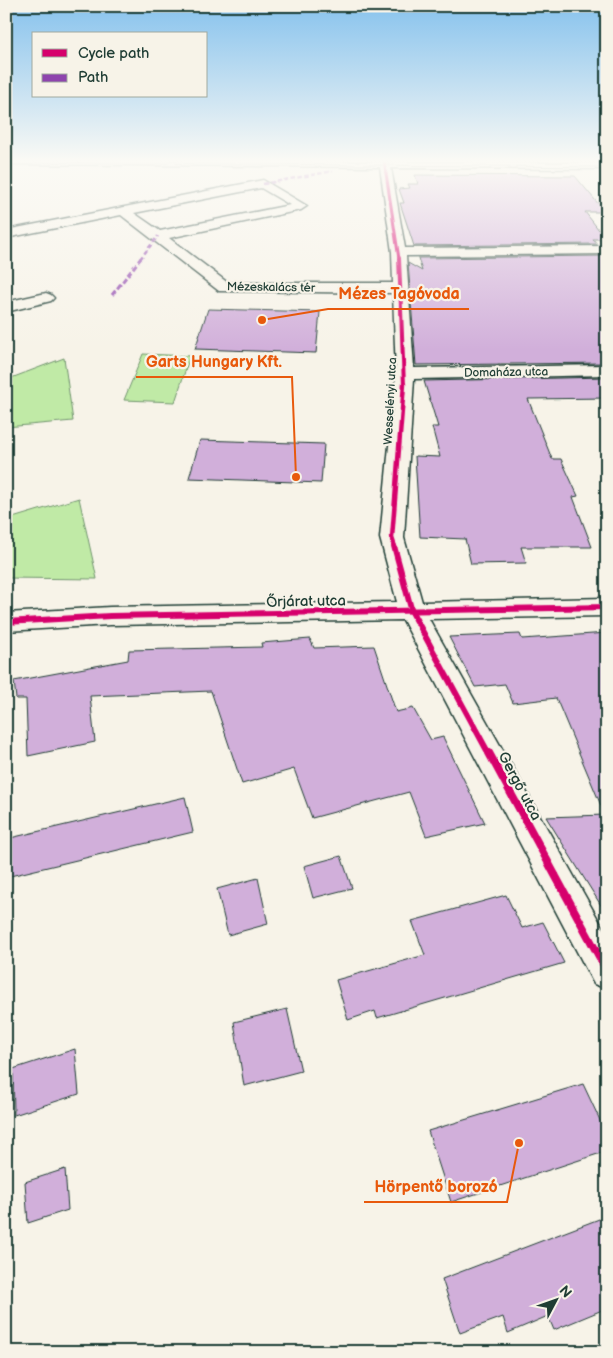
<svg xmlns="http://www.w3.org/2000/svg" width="613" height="1358" font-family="'Balsamiq Sans',sans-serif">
  <rect width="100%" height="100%" fill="#f7f3e8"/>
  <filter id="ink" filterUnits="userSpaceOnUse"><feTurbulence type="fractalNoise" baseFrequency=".02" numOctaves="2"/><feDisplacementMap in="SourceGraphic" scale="10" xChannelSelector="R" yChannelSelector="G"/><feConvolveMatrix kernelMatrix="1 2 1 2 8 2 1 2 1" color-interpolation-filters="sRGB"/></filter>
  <g filter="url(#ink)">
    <g fill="#c0eaa6" stroke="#70946d">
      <path d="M143,354L190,356L175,402L124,400Z"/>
      <path d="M64,358L73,421L6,427V380Z"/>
      <path d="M79,498L97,579L6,578V520Z"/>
    </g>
    <g fill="#d1afda" stroke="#1f3d34">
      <path d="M415,175L575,176L605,212H585L606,239H593L597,244L414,246L400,203H404L399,189L410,188L408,184H418Z"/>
      <path d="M605,256L607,363L416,365L408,263L422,271L418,258Z"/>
      <path d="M208,309L320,312L316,353L195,349Z"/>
      <path d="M607,377V398L528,399L552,459H561L578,496L573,497L592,547H521L526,563L471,564L465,539L420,537L415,456L440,457L432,427H438L424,381Z"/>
      <path d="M200,440L324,444L321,483L189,478Z"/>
      <path d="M607,633V915L546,817L605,815L556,698L513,703L505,684L475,687L449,637L520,634L522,639Z"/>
      <path d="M310,639L314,648L374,646L396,712L413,708L431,740L443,737L485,823L426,836L409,792L312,818L294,769L242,784L211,691L90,696L95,742L28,756L26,699H16L14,681L128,660L129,650L262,647L261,643Z"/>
      <path d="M185,797L193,832L6,877V839Z"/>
      <path d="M341,856L352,888L313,898L304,866Z"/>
      <path d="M258,878L268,924L228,935L217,889Z"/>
      <path d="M506,895L522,928L543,922L564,963L377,1018L375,1011L348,1020L336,980L425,955L412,921Z"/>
      <path d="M287,1009L301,1071L244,1086L234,1022Z"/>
      <path d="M75,1049L79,1094L14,1115L13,1069Z"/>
      <path d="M583,1084L607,1135V1151L451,1202L428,1131Z"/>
      <path d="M65,1169L68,1210L28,1223L25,1182Z"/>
      <path d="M607,1216V1308L554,1330L548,1316L508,1333L503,1317L460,1333L442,1279Z"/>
    </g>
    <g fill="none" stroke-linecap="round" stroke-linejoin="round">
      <g stroke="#1f3d34" stroke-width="3">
        <g id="minor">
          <path d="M6,160L607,163V169L391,168L405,248L607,246V254L406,256L414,368L607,365V375L414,379L404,538L422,602L607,598V616L429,619L607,935V989L594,984L403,620L110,625L6,631V613L110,607L397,602L380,538L396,374L393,293L219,291L121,215L6,238V230L263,180L307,206L301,210L169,238L228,283H393L392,252L380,167L6,164ZM261,188L290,205L160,231L134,213Z"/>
          <path d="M46,293L51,295L54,298L51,301L6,312V302Z"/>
        </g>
      </g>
      <use href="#minor" fill="#f7f3e8" fill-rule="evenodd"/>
      <path stroke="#1f3d34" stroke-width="1" d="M6,162L607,167"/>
      <g stroke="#8e44ad" stroke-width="2.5" stroke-dasharray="4.5 2.5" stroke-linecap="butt">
        <path d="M263,184L333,171"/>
        <path d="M140,259L158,236"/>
      </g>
      <path stroke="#8e44ad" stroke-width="3" stroke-dasharray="5.5 3" stroke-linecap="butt" d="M112,295L141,258"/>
      <g stroke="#f7f3e8" stroke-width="4.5">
        <path id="cycleway-far4" d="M384,160L399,259"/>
      </g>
      <g stroke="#f7f3e8" stroke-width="5.5">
        <path id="cycleway-far3" d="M399,258L404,386"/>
      </g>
      <g stroke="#f7f3e8" stroke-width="7">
        <path id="cycleway-far2" d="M395,547L392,538L404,384"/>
      </g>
      <g stroke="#f7f3e8" stroke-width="9">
        <g id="cycleway-far1">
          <path d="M394,546L412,612L489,754"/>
          <path d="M6,622L110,616L607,607"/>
        </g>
      </g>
      <g stroke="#f7f3e8" stroke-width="11">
        <path id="cycleway" d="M489,753L607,971"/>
      </g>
      <use href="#cycleway-far4" stroke="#d6006c" stroke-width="3"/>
      <use href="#cycleway-far3" stroke="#d6006c" stroke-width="4"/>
      <use href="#cycleway-far2" stroke="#d6006c" stroke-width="4.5"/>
      <use href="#cycleway-far1" stroke="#d6006c" stroke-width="6"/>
      <use href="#cycleway" stroke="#d6006c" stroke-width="8"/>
    </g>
  </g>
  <linearGradient id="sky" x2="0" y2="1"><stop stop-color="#86c2ed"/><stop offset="0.46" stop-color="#fbfaf5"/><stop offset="1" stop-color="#fbfaf5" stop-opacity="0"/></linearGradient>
  <rect width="613" height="350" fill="url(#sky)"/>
  <g text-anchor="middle" stroke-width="4.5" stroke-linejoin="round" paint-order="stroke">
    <g font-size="12" fill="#1f3d34" stroke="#f7f3e8">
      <text transform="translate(271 287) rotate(1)" y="4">Mézeskalács tér</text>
      <text transform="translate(506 372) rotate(-1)" y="4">Domaháza utca</text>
      <text transform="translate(390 401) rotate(-87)" y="4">Wesselényi utca</text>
    </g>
    <g font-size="15" fill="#1f3d34" stroke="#f7f3e8">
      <text transform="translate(306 601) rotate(-1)" y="5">Őrjárat utca</text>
      <text transform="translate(520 786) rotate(62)" y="5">Gergő utca</text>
    </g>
  </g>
  <path fill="none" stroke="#e8590c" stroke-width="2" d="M262 320L328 309H469M296 477L292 377H136M519 1143L507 1202H364"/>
  <g fill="#e8590c" stroke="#f7f3e8" stroke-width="2">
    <circle cx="262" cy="320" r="5"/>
    <circle cx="296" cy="477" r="5"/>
    <circle cx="519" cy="1143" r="5"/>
  </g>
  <g font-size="16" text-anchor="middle" font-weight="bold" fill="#e8590c" stroke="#f7f3e8" stroke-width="4.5" stroke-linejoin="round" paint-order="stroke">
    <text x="399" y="299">Mézes Tagóvoda</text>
    <text x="214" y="367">Garts Hungary Kft.</text>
    <text x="436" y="1192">Hörpentő borozó</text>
  </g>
  <rect width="613" height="1358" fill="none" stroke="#f7f3e8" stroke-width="25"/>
  <rect x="12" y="12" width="588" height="1333" fill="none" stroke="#1f3d34" stroke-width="2" filter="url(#ink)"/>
  <rect x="32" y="32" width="175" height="65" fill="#f7f3e8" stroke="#a1aaa0"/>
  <rect x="42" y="49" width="25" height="8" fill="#d6006c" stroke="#a1aaa0"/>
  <text x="78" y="58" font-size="15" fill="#1f3d34">Cycle path</text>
  <rect x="42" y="74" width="25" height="8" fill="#8e44ad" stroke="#a1aaa0"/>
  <text x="78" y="82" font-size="15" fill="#1f3d34">Path</text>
  <g transform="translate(556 1300) rotate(49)" stroke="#f7f3e8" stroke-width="4" paint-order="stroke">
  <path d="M0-4L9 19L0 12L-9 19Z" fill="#1f3d34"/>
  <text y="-8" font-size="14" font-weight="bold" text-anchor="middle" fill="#1f3d34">N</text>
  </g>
</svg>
